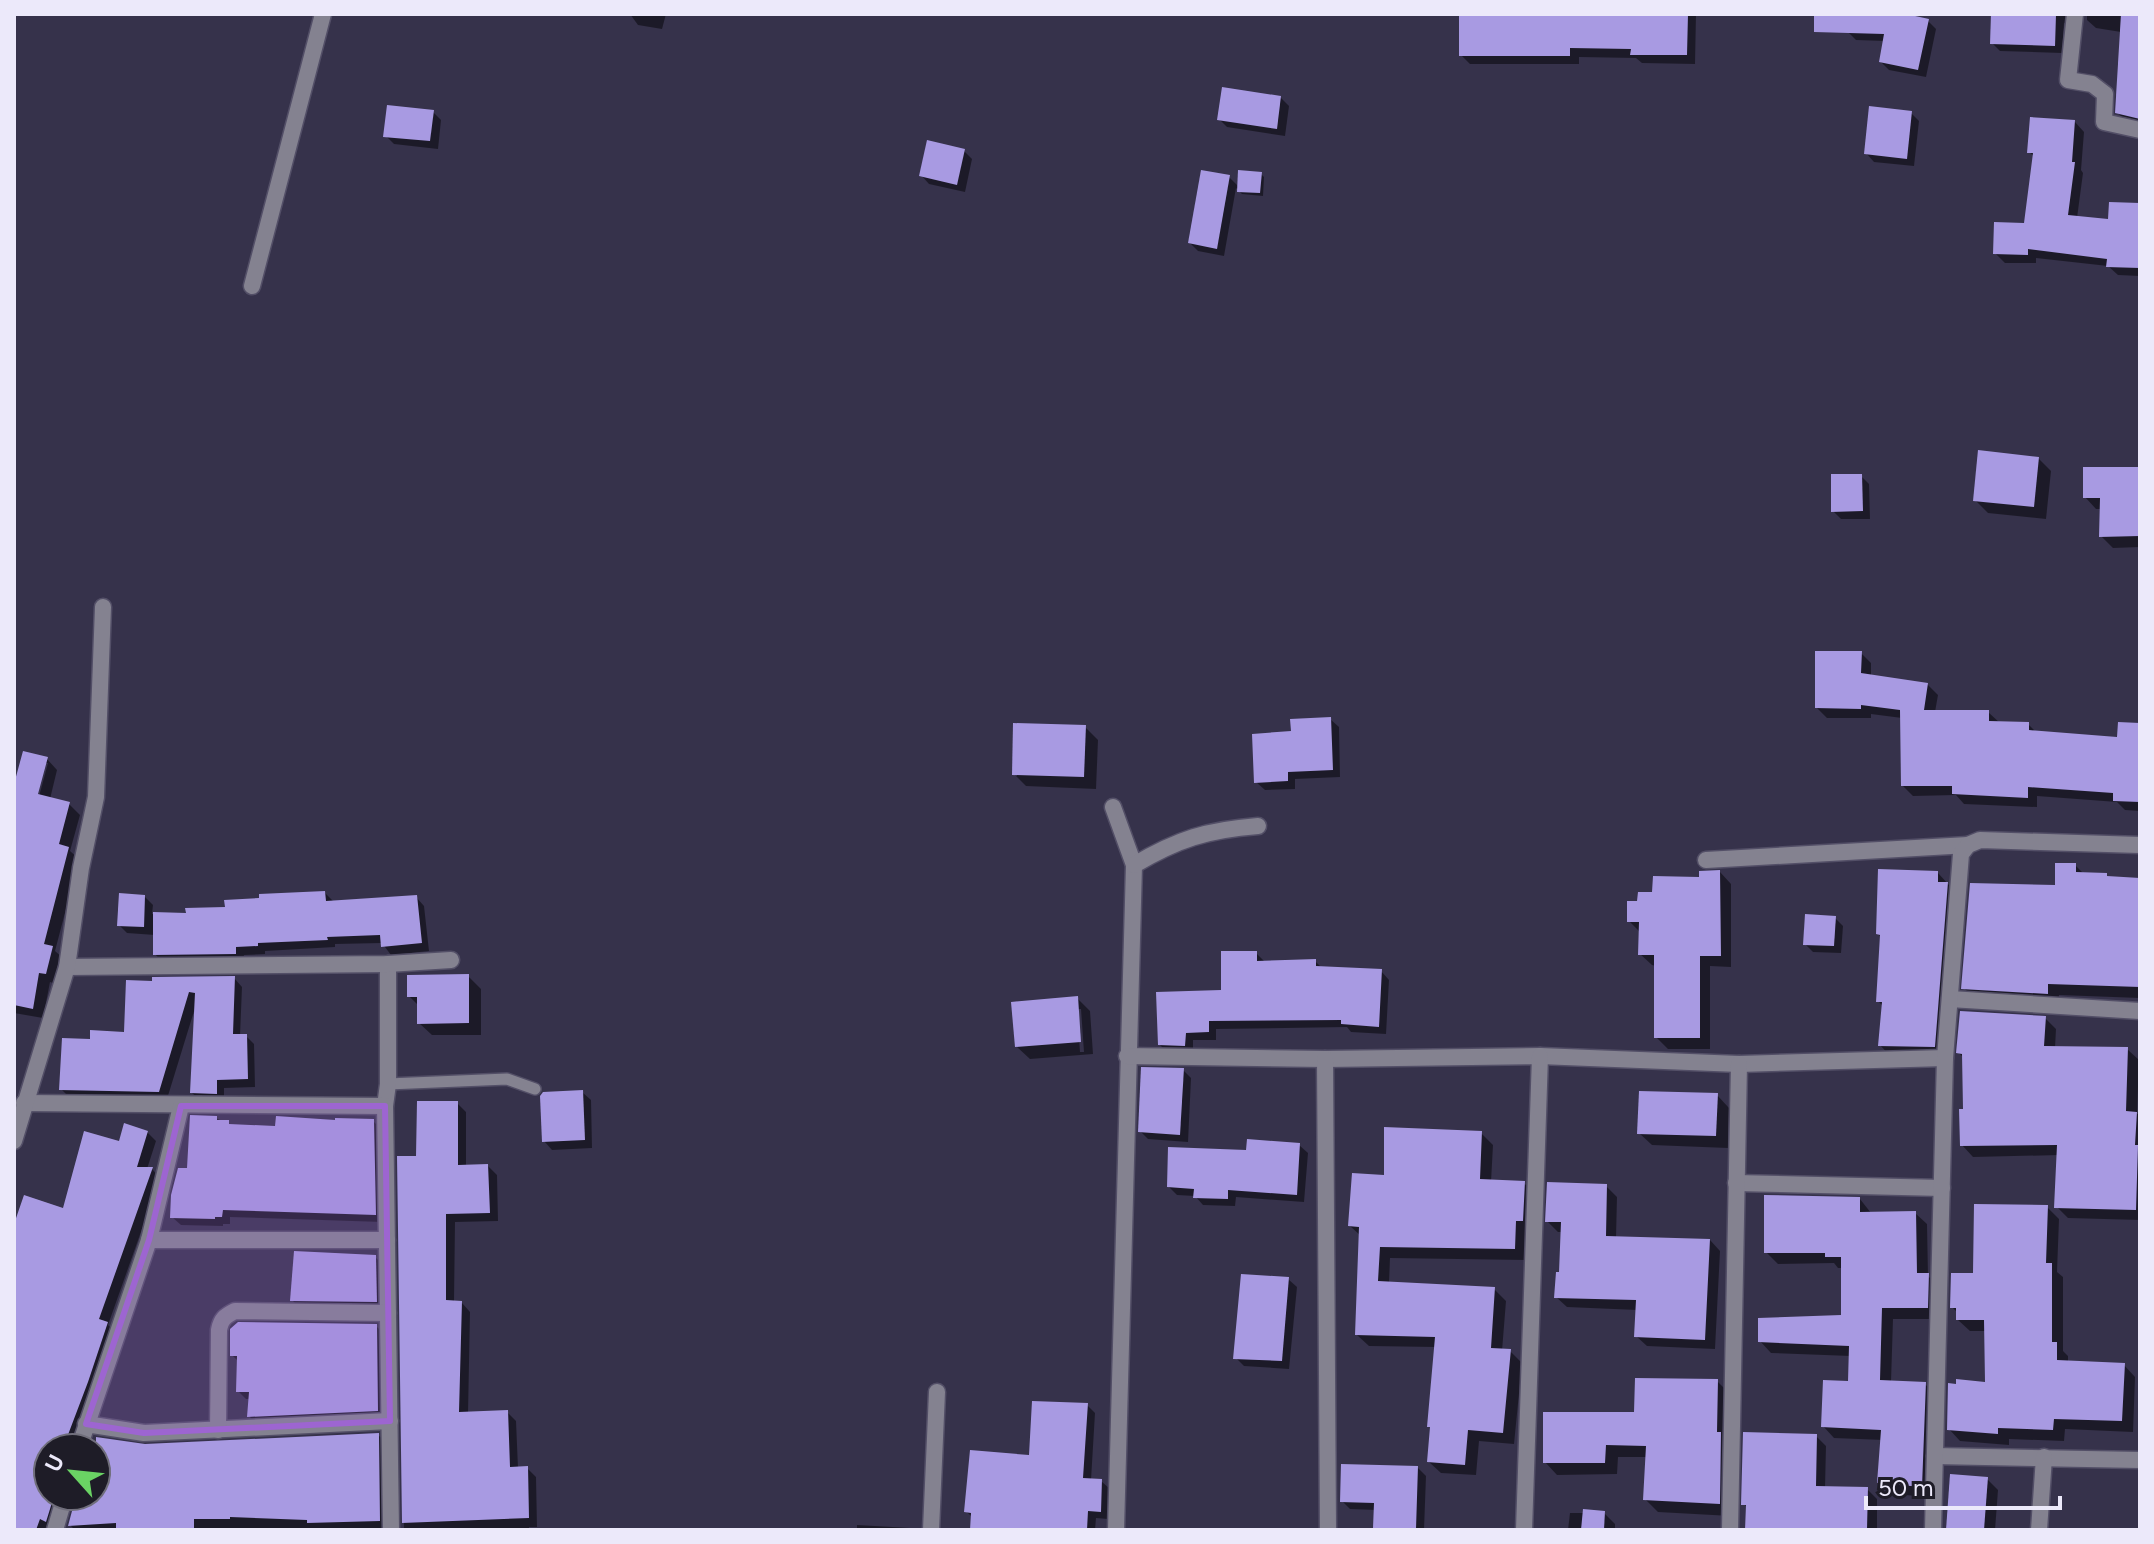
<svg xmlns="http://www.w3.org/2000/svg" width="2154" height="1544" font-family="Figtree,sans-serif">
  <rect width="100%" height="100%" fill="#36324b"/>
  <g fill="#0007" fill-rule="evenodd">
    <path d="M630,14H666L662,29L638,25Z"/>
    <path d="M1461,14H1696L1695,64L1642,63L1636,58L1579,57V64H1470L1461,55Z"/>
    <path d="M1848,14H1896L1928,21L1936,29L1926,77L1889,70L1881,62L1885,41L1856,40L1848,32Z"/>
    <path d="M1992,14H2076L2072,25L2064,23L2062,53L2000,51L1992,43Z"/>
    <path d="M2087,14H2140V123L2126,121L2117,112L2121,32L2096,28L2087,20Z"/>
    <path d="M1281,98L1289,106L1285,136L1227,127L1219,119Z"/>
    <path d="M433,112L441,120L438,149L394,144L386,136Z"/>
    <path d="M1911,113L1919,121L1914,166L1874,162L1866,153Z"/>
    <path d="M2075,122L2084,132L2081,170L2083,173L2077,218L2110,222L2140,205V276L2118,275L2108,266L2036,258V263H2005L1995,253L2026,225L2035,157L2029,152Z"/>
    <path d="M964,151L972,159L965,192L929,184L921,175Z"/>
    <path d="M1261,174L1264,177L1263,196L1242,194L1236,188L1224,256L1198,251L1190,243L1229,177L1239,187Z"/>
    <path d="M2038,458L2051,471L2046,519L1988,513L1975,500Z"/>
    <path d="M2140,467V547L2113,548L2101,536L2102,509H2096L2085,497Z"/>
    <path d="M1861,476L1869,484L1870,519H1841L1833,511Z"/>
    <path d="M1861,653L1871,663V676L1928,685L1938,695L1935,712H1988L2000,723L2028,724L2037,733L2119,739L2140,725V811L2125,810L2117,802L2037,796V807L1964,804L1956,795L1913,796L1903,786L1902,718L1871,714V718H1827L1817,708Z"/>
    <path d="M1330,719L1339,727L1340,777L1295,779V789L1265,790L1256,782L1293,733Z"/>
    <path d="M1085,727L1098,740L1096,789L1026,786L1014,774Z"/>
    <path d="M47,759L57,770L50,799L69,804L80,815L70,851L79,859L55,951L63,958L56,984L50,982L43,1018L14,1013V792ZM44,763H48L37,804L33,803Z"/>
    <path d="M2075,865L2084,874L2140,880V998L2059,995L2058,1004L1975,999L1964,988Z"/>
    <path d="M1720,872L1731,884V967L1710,966V1049H1668L1656,1037V966L1652,965L1640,954L1641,933L1629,921L1639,903L1654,894Z"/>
    <path d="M1938,873L1959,896L1946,1058L1891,1057L1880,1045L1883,1006L1878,1001L1881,937L1878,934Z"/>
    <path d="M325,893L333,901L416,897L424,906L429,951L391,955L382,943L335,944V947L265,951V954L244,955L243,962L163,963L155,954V935L127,933L119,925L145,897L153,905L152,914L188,915Z"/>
    <path d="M1835,918L1843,926L1841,953L1813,952L1805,944Z"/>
    <path d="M1256,953L1264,961H1315L1322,968L1381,971L1389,980L1386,1034L1351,1032L1347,1027L1216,1029V1040H1193V1053H1168L1160,1045L1223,992Z"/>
    <path d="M468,976L481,989V1035H432L419,1023V1006L409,996Z"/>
    <path d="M234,978L242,987L240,1036H246L254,1044L255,1087L224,1088V1101H201L192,1093L195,1008L167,1099L69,1097L61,1089L92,1041L126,1034L128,982Z"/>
    <path d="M1077,998L1090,1011L1093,1054L1030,1059L1017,1047ZM1077,1009H1081L1084,1052H1080Z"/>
    <path d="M2045,1018L2056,1029L2055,1048L2127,1049L2139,1060L2137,1114H2140V1220L2068,1218L2057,1207L2059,1155L1973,1157L1962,1145L1965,1111L1964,1058L1958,1052Z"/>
    <path d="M1183,1070L1191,1078L1188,1142L1148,1139L1140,1131Z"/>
    <path d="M582,1092L591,1100L592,1148L552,1150L544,1141Z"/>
    <path d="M1717,1095L1729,1108L1728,1148L1652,1145L1639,1133Z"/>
    <path d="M457,1103L466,1112V1167L488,1166L497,1175L498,1221L455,1222L454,1302L462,1303L470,1312L468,1414L507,1412L516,1421L518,1468H527L536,1477L537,1527H529V1530H404L399,1158H418Z"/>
    <path d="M216,1118L232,1126L277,1128L373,1121L382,1130L383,1222L230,1217V1224H223V1226L181,1225L172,1217L189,1170Z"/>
    <path d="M147,1132L156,1141L147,1169H152L160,1178L108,1325L116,1333L74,1448H48V1496H58L47,1530H14V1231L64,1211L120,1143Z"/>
    <path d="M1481,1133L1493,1145L1491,1182L1524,1183L1535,1195L1526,1260L1390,1258L1389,1283L1494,1289L1506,1301L1502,1351H1510L1522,1363L1514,1444L1479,1441L1476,1475L1441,1473L1429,1462L1432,1429L1429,1426L1436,1347L1369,1346L1357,1335L1361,1236L1350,1226L1386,1177Z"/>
    <path d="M1299,1145L1308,1153L1304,1202L1236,1197L1235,1206L1203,1205L1195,1196L1177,1195L1169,1187L1248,1152Z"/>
    <path d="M1606,1186L1617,1197L1616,1238L1710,1240L1720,1251L1715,1349L1647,1346L1636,1336L1637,1310L1567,1307L1556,1297L1561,1275L1563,1232H1558L1547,1221Z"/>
    <path d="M1860,1199L1871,1213H1915L1927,1224L1928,1276L1939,1287L1938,1319H1893L1891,1382L1925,1384L1936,1396L1932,1497L1891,1494L1879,1483L1883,1440L1834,1438L1823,1426L1850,1383L1851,1356L1771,1353L1760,1341L1843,1317V1268H1838L1834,1263L1778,1264L1766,1252Z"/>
    <path d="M2047,1207L2059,1219L2057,1272L2063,1277V1351L2068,1356V1363L2124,1365L2135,1377L2133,1432L2065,1429L2064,1441L2009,1439V1445L1960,1441L1949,1429L1987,1384L1986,1331H1970L1958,1320V1313L1952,1307L1975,1275Z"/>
    <path d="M375,1257L383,1265L384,1309L300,1308L292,1300Z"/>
    <path d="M1288,1279L1297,1287L1289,1369L1244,1366L1236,1358Z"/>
    <path d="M376,1326L384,1334L386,1418L257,1424L249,1416L250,1399H246L238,1391L239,1362L232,1355Z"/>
    <path d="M1717,1381L1730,1394L1731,1516L1658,1512L1645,1499L1647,1457H1618L1617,1474L1557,1475L1545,1462Z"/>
    <path d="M1087,1405L1095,1413L1091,1480L1101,1481L1110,1489L1108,1519L1096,1518L1095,1530H972L973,1518L966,1511L1031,1457Z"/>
    <path d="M378,1435L387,1443L388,1530H75L70,1525L77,1496H96V1448H93L94,1443L101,1440L144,1446Z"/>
    <path d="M1816,1436L1826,1446L1825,1488L1867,1489L1877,1499V1530H1747L1748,1508L1744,1504Z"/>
    <path d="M1418,1468L1426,1476L1424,1530H1379L1375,1527L1376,1510L1350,1509L1342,1501Z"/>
    <path d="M1987,1479L1998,1490L1995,1530H1948Z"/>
    <path d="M1570,1513H1604L1615,1524V1530H1568Z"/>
    <path d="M857,1525L910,1528L912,1530H857Z"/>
  </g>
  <g fill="#a89ae2">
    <path d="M1459,14H1688L1687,55H1630L1631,49L1570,48V56H1459Z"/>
    <path d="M1814,14H1906L1929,19L1918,70L1879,62L1884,34L1814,32Z"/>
    <path d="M1991,14H2056L2055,46L1990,44Z"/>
    <path d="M2121,14H2140V119L2115,113Z"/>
    <path d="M1222,87L1281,96L1277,129L1217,120Z"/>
    <path d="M387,105L434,110L430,141L383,137Z"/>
    <path d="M1869,106L1912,111L1907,159L1864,154Z"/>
    <path d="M2030,117L2075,120L2072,162H2075L2068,215L2108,219L2109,202L2140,203V268L2106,267L2107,259L2028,249V255L1993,254L1994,222L2024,223L2033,153H2027Z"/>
    <path d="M927,140L965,149L957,185L919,176Z"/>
    <path d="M1201,170L1230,175L1217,249L1188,243Z"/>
    <path d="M1238,170L1262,172L1260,193L1237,192Z"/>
    <path d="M1978,450L2039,457L2034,507L1973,501Z"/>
    <path d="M2083,467H2140V536L2099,537L2100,498H2083Z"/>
    <path d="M1831,474H1862L1863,511L1831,512Z"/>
    <path d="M1815,651H1862L1861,673L1928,683L1924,710H1989V721L2029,722V730L2117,737L2118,722L2140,723V802L2113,801V793L2028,787V798L1952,794V786H1901L1900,710L1861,705V709L1815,708Z"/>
    <path d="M1331,717L1333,770L1288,772V781L1254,783L1252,734L1291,731L1290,719Z"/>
    <path d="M1013,723L1086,725L1084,777L1012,775Z"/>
    <path d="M23,751L48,757L38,794L70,802L59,844L69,847L44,944L53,946L46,974L39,973L33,1009L14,1005V784Z"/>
    <path d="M2055,863H2076V872L2107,873V876L2140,878V987L2048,984V994L1961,989L1970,883L2055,885Z"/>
    <path d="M1878,869L1938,871V882H1948L1935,1047L1878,1046L1882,1002H1876L1880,935L1876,934Z"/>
    <path d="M1720,870L1721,956H1700V1038H1654V955H1638L1639,922H1627V901H1637L1638,892H1652L1653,876L1699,877V871Z"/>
    <path d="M325,891L326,901L417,895L422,943L381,947L380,935L327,937L328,940L258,943V946L236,947V954L153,955V912L186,913L185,908L225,907L224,900L259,898V894Z"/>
    <path d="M119,893L145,895L144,927L117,926Z"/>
    <path d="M1805,914L1836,916L1834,946L1803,945Z"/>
    <path d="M1221,951H1257V961L1316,959V966L1382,969L1379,1027L1341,1024V1020L1209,1021V1032L1186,1033L1185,1046L1158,1045L1156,992L1221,990Z"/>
    <path d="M469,974V1023L417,1024V997H407V975Z"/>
    <path d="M235,976L233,1034H247L248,1079L217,1080V1094L190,1093L195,993L189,992L159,1092L59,1090L62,1038L90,1039V1030L124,1032L126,980L152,981V977Z"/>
    <path d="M1078,996L1081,1042L1015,1047L1011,1002Z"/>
    <path d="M1960,1011L2046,1016L2044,1046L2128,1047L2126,1111L2137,1112L2135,1145H2138L2136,1210L2054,1208L2057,1145L1960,1146L1959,1109H1963L1962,1054L1956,1053Z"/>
    <path d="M1141,1067L1184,1068L1180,1135L1138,1132Z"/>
    <path d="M583,1090L585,1140L542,1142L540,1096L543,1092Z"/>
    <path d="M1639,1091L1718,1093L1716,1136L1637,1134Z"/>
    <path d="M417,1101H458V1165L488,1164L490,1213L446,1214V1300L462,1301L459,1412L508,1410L510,1467L528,1466L529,1518L402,1523L397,1156H416Z"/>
    <path d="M190,1115L217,1116V1120H229V1124L275,1126L276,1116L335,1120V1118L374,1119L376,1215L223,1210L222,1217H215V1219L170,1218L171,1195L178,1168H187Z"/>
    <path d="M124,1123L148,1131L137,1167H153L99,1319L108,1322L88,1382L63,1448H48V1496H54L46,1522L40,1519L36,1530H14V1224L24,1195L63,1208L84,1131L119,1141Z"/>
    <path d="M1384,1127L1482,1131L1480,1179L1525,1181L1523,1221H1516L1515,1249L1380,1247L1378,1281L1495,1287L1491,1348L1511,1349L1503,1433L1468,1430L1465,1465L1427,1462L1430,1427H1427L1435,1337L1355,1335L1359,1227L1348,1226L1352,1173L1384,1175Z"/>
    <path d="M1247,1139L1300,1143L1297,1195L1228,1190V1199L1193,1198L1194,1189L1167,1187L1168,1147L1246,1150Z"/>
    <path d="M1547,1182L1607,1184L1606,1236L1710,1239L1705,1340L1634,1337L1636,1300L1554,1298L1556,1272H1559L1561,1222H1545Z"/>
    <path d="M1764,1195L1860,1197V1212L1916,1211L1917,1273H1929L1928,1308H1882L1880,1380L1926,1382L1922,1487L1877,1483L1881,1430L1821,1427L1823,1380L1848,1381L1849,1346L1758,1342V1318L1841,1315V1257H1825V1253H1764Z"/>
    <path d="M1974,1204L2048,1205L2046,1263H2052V1342H2057V1360L2125,1363L2122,1421L2054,1419L2053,1430L1998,1428V1434L1947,1430L1948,1383L1956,1384V1379L1985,1382L1984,1320H1956V1308H1950L1951,1273H1973Z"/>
    <path d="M294,1251L376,1255L377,1302L290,1301Z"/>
    <path d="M1241,1274L1289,1277L1282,1361L1233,1359Z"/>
    <path d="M238,1322L377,1324L378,1411L247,1417L249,1392H236L237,1356H230V1329Z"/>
    <path d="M1635,1378L1718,1379L1717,1432H1721L1720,1504L1643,1500L1646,1446L1606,1445L1605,1463H1543V1412H1634Z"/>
    <path d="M1032,1401L1088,1403L1083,1478L1102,1479L1101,1512L1088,1511L1087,1530H970L971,1513L964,1512L970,1450L1029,1455Z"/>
    <path d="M1743,1432L1817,1434L1816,1486L1868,1487L1867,1530H1745L1746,1505H1741Z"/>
    <path d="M379,1433L380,1521L307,1523V1520L230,1517V1519H194V1530H116V1523L68,1526L76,1496H96V1437L145,1444Z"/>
    <path d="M1341,1464L1418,1466L1416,1529L1373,1528L1374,1503L1340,1502Z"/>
    <path d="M1950,1474L1988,1477L1984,1530H1946Z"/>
    <path d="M1583,1509L1605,1511L1604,1530H1581Z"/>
  </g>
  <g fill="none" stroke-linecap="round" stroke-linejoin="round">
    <g stroke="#534f67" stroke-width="14">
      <path id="lane" d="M388,1084L507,1079L535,1089"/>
    </g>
    <g stroke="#534f67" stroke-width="19">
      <g id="street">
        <path d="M2075,14L2068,80L2092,84L2105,94L2104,122L2140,130"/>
        <path d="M252,286L323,14"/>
        <path d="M1113,807L1134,865L1116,1530"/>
        <path d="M1706,860L1968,845"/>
        <path d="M1134,865C1178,839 1207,830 1258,826"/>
        <path d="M388,964V1084L385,1106L391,1530"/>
        <path d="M67,967L388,964L451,960"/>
        <path d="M1950,999L2140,1011"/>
        <path d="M1127,1056L1325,1059L1540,1056L1739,1064L1945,1058"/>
        <path d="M1325,1059L1328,1530"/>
        <path d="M24,1103L385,1106"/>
        <path d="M14,1141L67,967L81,868L96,797L103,607"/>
        <path d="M1736,1183L1942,1188"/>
        <path d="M149,1240H387"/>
        <path d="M86,1424L144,1433L390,1421"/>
        <path d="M218,1430L219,1330C221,1319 225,1316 235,1311L388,1313"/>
        <path d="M79,1448L149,1240L181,1106"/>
        <path d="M1935,1456L2140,1460"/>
        <path d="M55,1530L65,1496"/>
        <path d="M931,1530L937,1392"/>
        <path d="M1524,1530L1540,1056"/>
        <path d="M1730,1530L1739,1064"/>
        <path d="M1933,1530L1945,1058L1961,854L1968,845L1980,840L2140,845"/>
        <path d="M2039,1530L2044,1457"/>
      </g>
    </g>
    <use href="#lane" stroke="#848290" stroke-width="11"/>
    <use href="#street" stroke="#848290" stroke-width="16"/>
  </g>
  <path fill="#9d65d1" fill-opacity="0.2" stroke="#9d65d1" stroke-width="6" stroke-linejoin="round" d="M181,1106H385L390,1421L144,1433L86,1424L149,1240Z"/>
  <rect width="2154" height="1544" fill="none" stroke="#ece9fa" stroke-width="32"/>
  <g transform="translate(72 1472) rotate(297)"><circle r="38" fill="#1e1c27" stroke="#706e7b" stroke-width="2"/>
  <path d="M0-6L14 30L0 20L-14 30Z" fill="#6ad364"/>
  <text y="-12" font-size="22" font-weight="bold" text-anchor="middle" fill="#ece9fa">U</text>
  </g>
  <path d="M1866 1496v12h194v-12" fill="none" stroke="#ece9fa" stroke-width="4"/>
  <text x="1878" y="1496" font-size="24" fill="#ece9fa" stroke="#1e1c27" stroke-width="6" paint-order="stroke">50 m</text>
</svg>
